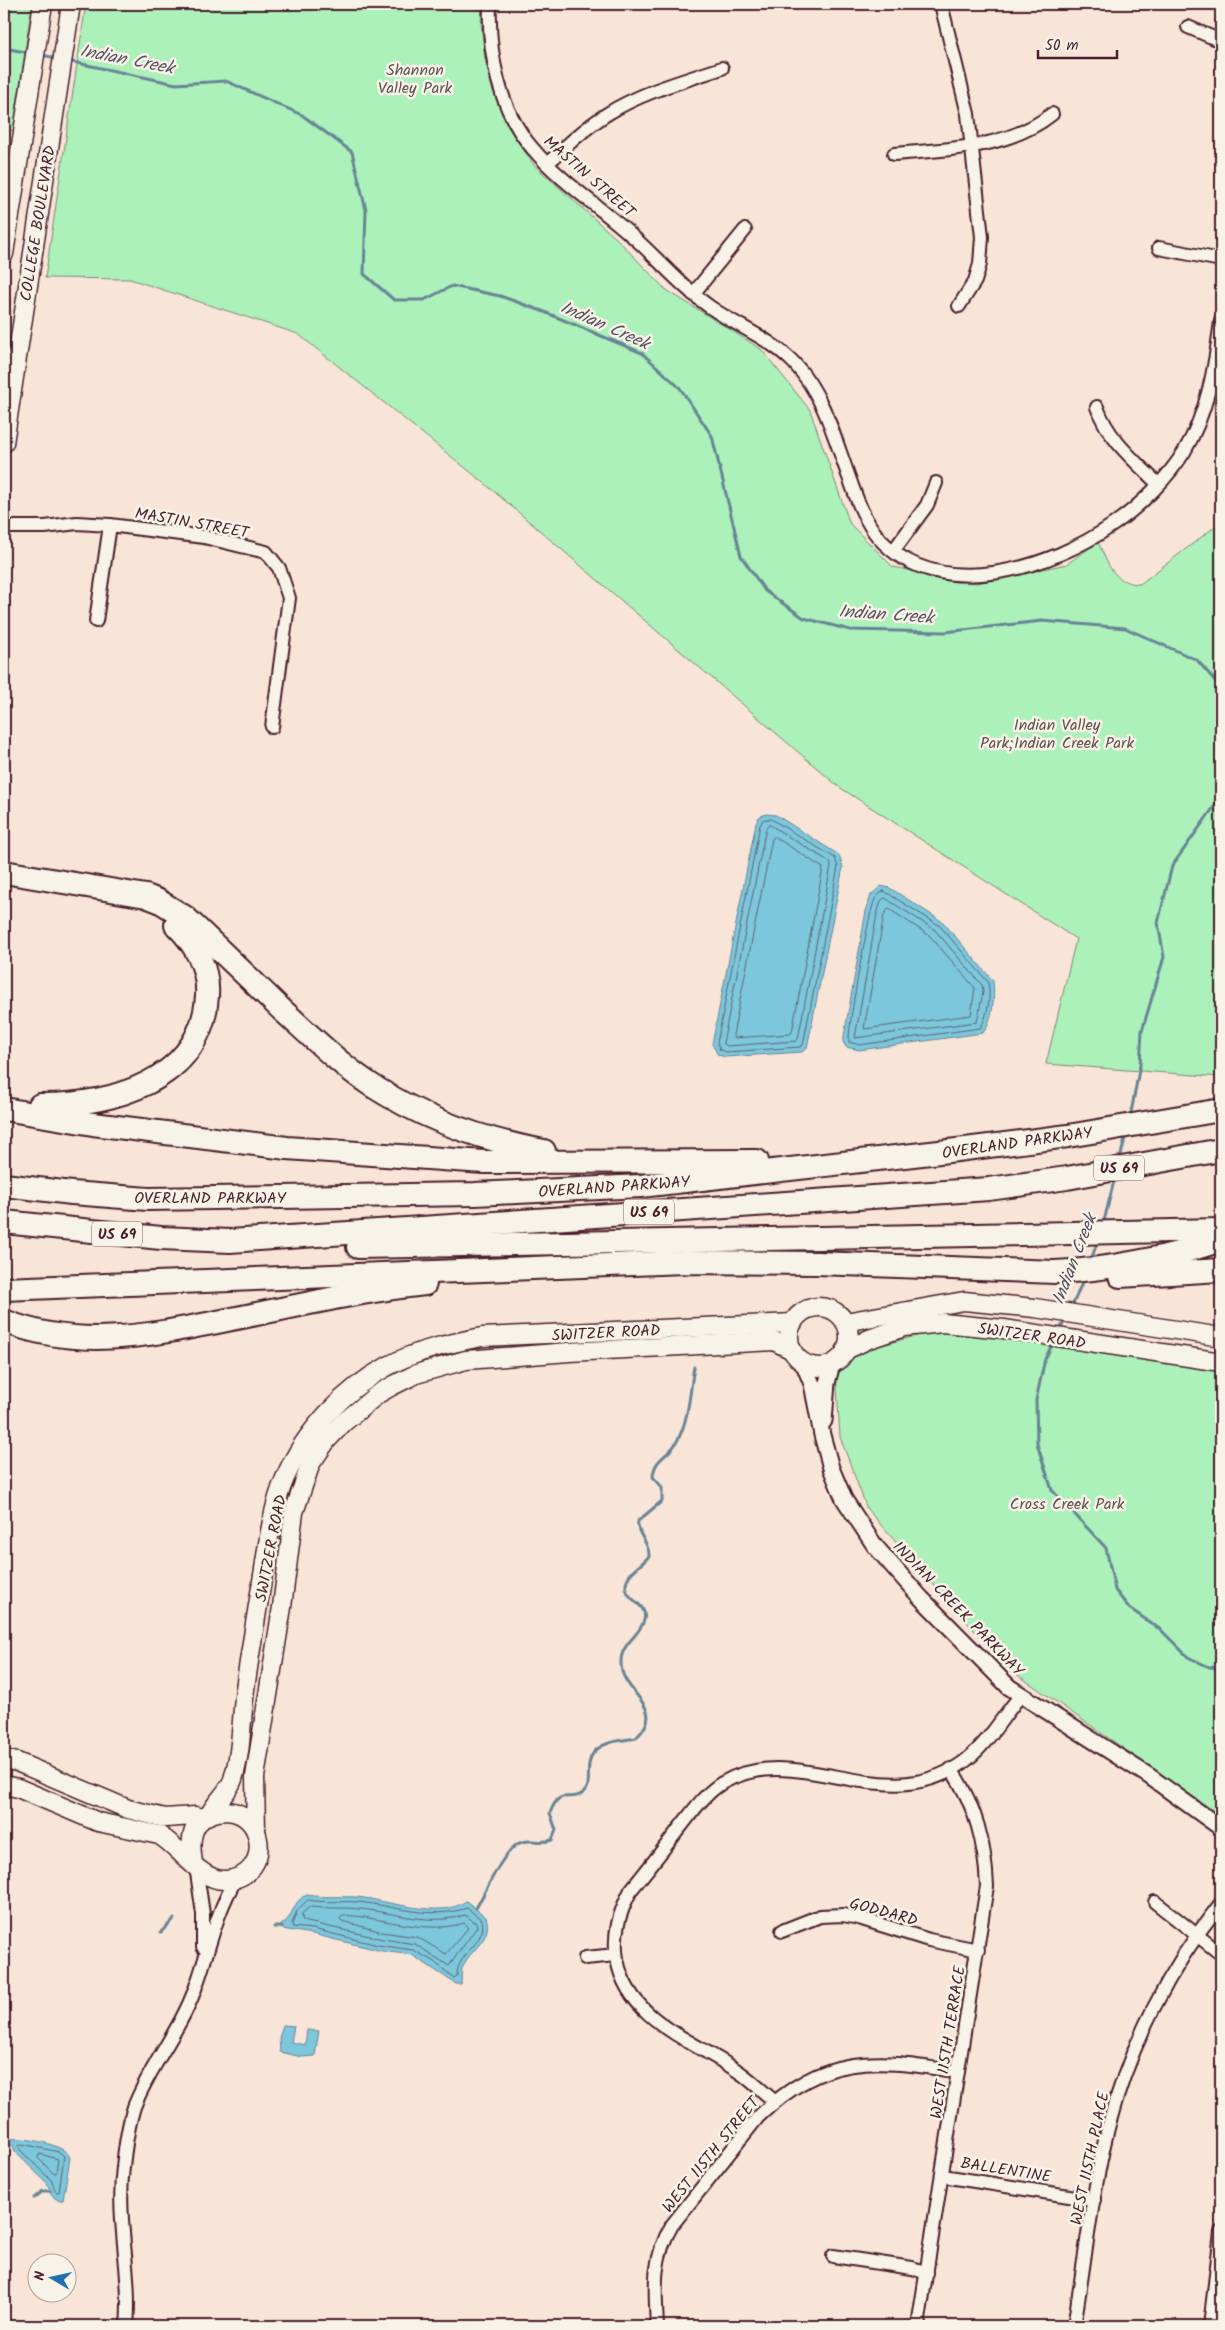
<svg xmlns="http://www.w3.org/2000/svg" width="1225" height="2330" font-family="Kalam,sans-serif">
  <rect width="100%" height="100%" fill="#f8e5d8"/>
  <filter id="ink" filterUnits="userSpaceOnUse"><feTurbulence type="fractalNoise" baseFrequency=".02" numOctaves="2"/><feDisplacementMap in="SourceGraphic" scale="10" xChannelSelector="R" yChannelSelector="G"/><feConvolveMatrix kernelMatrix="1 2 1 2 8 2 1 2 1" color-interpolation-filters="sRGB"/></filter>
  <g filter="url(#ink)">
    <g fill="#acf0ba" stroke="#7b8872">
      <path d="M4,4H32L13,131L4,129Z"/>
      <path d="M86,4H482L481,24L485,59L492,88L506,124L534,165L617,239L665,289L761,349L810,410L850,524L893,567L976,583L1067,564L1098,542C1109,565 1112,583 1140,584L1221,522V1077L1046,1064L1076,939L839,787L483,482L298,334L130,279L45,278Z"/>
      <path d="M948,1327L1221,1370V1816L1009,1669L914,1563L867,1509L840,1437L836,1370L861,1351Z"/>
    </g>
    <g fill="#7cc7dc" stroke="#688495">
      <path d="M766,814L776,815L839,855L843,867L807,1048L802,1052L726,1057L718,1055L712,1044L756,823L759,817Z"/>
      <path d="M881,886L890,888L943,922L993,981C995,997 993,1019 983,1033L859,1050L846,1047L843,1042L866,911L871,895Z"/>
      <path d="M307,1895C324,1898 340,1896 357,1897C386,1900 442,1920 466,1901L486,1917C493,1938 473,1948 464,1964C460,1970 462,1977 461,1984H456L412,1955L382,1951L312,1934L282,1929L281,1925C294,1918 292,1900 307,1895Z"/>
      <path d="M283,2025L294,2026L291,2042L305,2045L307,2030L319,2031L315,2056L302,2057L280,2052L279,2038Z"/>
      <path d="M10,2139C23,2137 67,2144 70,2158L63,2200H58L52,2196L47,2183L15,2152L14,2148L8,2142Z"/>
    </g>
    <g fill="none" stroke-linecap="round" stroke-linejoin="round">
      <g stroke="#5e6272" stroke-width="1">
        <path d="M771,819L835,858L838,867L803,1045L800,1047L726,1052L720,1050L717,1043L760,825L763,820Z"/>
        <path d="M770,825L830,862L831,866L798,1039L796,1041L727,1046L723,1043L766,828Z"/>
        <path d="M775,837L823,868L792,1032L790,1034L734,1038L733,1035L772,839Z"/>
        <path d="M884,891L940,926L988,982C991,995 988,1017 980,1028L859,1045L849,1042C847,1031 869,910 875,899C877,895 881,893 884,891Z"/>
        <path d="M885,898L935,930L982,985L983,992L977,1022L855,1038L877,914L881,901Z"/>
        <path d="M889,909L930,936L975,988L971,1015L864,1029L884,915Z"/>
        <path d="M308,1900C325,1903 342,1901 359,1902C395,1906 431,1920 467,1908L482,1920C488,1943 456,1953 457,1976L454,1978L433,1961L413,1950L378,1945L313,1929L293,1927L292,1924L297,1911Z"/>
        <path d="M310,1907C327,1909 344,1907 361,1909C396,1913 431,1926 465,1915L476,1923L477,1927L449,1966L415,1944L383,1939L303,1921L302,1914Z"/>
        <path d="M343,1916C354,1915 363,1917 374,1919C403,1924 435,1932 464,1923L468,1928L446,1954L417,1937L382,1932L342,1921L340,1919Z"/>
        <path d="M22,2144L59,2152L64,2156L59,2192H56L51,2180L20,2150L19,2146Z"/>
        <path d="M40,2154L58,2159L56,2173H53L38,2158Z"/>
      </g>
      <g stroke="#688495" stroke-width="3">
        <path d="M4,48L30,53"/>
        <path d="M41,55L57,58"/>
        <path d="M68,61L176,84L226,81L302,115L352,152L366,210L364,274L394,300H424L452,286L500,296L542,311L642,353L680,388L712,436L741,556L765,591L804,618L850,630L945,632L1042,621L1125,628L1197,660L1217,683L1221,696"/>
        <path d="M1130,1118L1140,1065L1142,1031L1164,957L1158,923L1172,866L1221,797"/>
        <path d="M1120,1159L1126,1134"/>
        <path d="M1103,1225L1115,1177"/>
        <path d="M1091,1260L1098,1240"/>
        <path d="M1071,1309L1084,1278"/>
        <path d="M1059,1331L1066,1319"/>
        <path d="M1053,1343L1045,1359L1036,1400L1037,1444L1052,1490L1106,1548L1115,1590L1129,1608L1161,1630L1188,1657L1209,1667L1221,1668"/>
        <path d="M476,1908C486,1892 504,1847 522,1842C533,1839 542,1844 552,1840L556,1830L550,1813C561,1785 568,1804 583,1793C597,1784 575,1754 609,1743C617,1740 627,1740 636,1738C670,1705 620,1695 621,1662C621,1643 640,1636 644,1620C648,1604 629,1602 626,1589C624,1573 641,1567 649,1556C650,1542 636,1535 638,1521L662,1501V1487L653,1477C654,1458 668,1457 676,1443C689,1422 690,1390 694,1367"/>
        <path d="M274,1927H282"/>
        <path d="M161,1932L174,1919"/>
        <path d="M4,2137L8,2140"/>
        <path d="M34,2198L43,2191H50"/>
      </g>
      <g stroke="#4a1f2b" stroke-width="16">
        <g id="minor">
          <path d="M490,4C488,53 499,110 533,149C561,182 599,206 631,235C658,258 680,286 710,307C738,327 770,338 794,363C824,395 835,440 850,480C857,500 865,522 879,538C938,605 1052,568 1114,524C1140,506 1167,479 1184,452C1208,412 1215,366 1221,321"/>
          <path d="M941,4L968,114L982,237L980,264L975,281L959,306"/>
          <path d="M1188,27L1221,41"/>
          <path d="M894,154C948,149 1008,149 1052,114"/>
          <path d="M547,164C566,146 585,128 607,114C642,92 683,81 722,68"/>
          <path d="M1159,248L1221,260"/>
          <path d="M693,294L745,230"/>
          <path d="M1097,407C1108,439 1134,460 1158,484"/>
          <path d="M4,527H45L77,523L110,525L204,537L266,552L279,568L289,598L272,727"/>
          <path d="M894,550L927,505L936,483"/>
          <path d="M96,621L110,525"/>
          <path d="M196,1866L203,1914V1947"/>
          <path d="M1155,1902L1221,1954"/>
          <path d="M782,1931L820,1916L843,1915L859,1918L929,1940L978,1950"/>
          <path d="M585,1958L616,1955"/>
          <path d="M774,2101C763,2092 753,2082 742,2074C696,2041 628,2022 617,1959C613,1934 619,1913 631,1890C647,1870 663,1850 678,1830C691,1814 704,1794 722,1783C796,1739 882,1818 961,1764C987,1746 1001,1718 1021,1695"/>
          <path d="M943,2176L1094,2200"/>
          <path d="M833,2256L912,2268L927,2273"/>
          <path d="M127,2326C132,2273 116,2221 123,2167C125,2148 128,2126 134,2107C149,2067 181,2029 195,1989C209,1951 215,1914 236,1879"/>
          <path d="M657,2326C655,2288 652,2259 672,2225L758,2117C825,2053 873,2058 958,2072"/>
          <path d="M918,2326L987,1886C985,1843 976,1806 951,1769"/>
          <path d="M1074,2326C1085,2260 1092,2193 1108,2128C1129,2047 1169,1968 1221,1903"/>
          <path d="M1210,2326L1221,2232"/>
        </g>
      </g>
      <g stroke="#4a1f2b" stroke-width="19">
        <g id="tertiary">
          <path d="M803,1362L812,1384L822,1435L831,1468L844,1499L875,1546L921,1598L1009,1687L1149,1776L1221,1828"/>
          <path d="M824,1421L827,1383L832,1364"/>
        </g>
      </g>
      <g stroke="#4a1f2b" stroke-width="21">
        <g id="secondary">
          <path d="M4,254L43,4"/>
          <path d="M4,443L71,4"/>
          <circle cx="819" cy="1337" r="30"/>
          <path d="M845,1322L964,1301L1035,1308L1221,1337"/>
          <path d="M846,1350L869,1339L904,1327L943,1323L1004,1329L1221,1362"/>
          <path d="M4,1759L17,1762L128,1809L165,1818L195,1816L202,1818"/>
          <path d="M4,1785L18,1788L98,1822L159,1835C180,1847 201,1882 226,1880C275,1877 266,1803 218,1812C191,1817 189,1840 193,1862"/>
          <path d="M210,1814C216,1801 229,1792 233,1779C242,1751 241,1719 245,1689C250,1653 256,1617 262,1581C268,1546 271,1511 285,1478C304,1432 345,1389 388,1366C417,1350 451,1343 482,1337L793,1323"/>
          <path d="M256,1831L255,1777L282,1607L294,1512L311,1463L327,1440L343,1423L378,1394L392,1386L416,1374L466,1360L569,1352L774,1341L792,1350"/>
        </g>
      </g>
      <g stroke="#4a1f2b" stroke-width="26">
        <g id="motorway">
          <path d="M4,872L146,896L159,901L185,917C217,947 249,978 281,1009C310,1035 338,1063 371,1085C424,1119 482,1140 544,1151"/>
          <path d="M40,1105C110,1105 202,1082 207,996C209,969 195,943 176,925"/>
          <path d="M4,1109L93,1124L287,1148L484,1162L757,1161"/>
          <path d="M4,1185L72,1193L148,1199L475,1194L641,1186L957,1150L1068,1136L1221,1110"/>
          <path d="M4,1222L161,1238L230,1241L989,1189L1067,1178L1221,1150"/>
          <path d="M358,1247L1221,1230"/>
          <path d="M1120,1276L1221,1270"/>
          <path d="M4,1289L684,1262L817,1263L1055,1272C1106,1270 1173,1257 1221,1240"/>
          <path d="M4,1321C79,1351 151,1335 227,1320C293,1307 358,1291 425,1284"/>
        </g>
      </g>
      <use href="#minor" stroke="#f7f3e8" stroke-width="12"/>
      <use href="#tertiary" stroke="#f7f3e8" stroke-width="15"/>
      <use href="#secondary" stroke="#f7f3e8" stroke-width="18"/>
      <use href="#motorway" stroke="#f7f3e8" stroke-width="22"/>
    </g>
  </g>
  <g text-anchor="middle" stroke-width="5" stroke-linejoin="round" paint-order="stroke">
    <g fill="#f7f3e8" stroke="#7e5f64" stroke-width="1">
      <rect x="1094" y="1155.5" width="50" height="25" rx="4"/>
      <rect x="624" y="1199.5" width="50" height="25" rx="4"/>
      <rect x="92" y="1221.5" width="50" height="25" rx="4"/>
    </g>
    <g font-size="15" font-weight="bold" fill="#4a1f2b">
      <text x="1119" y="1173">US 69</text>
      <text x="649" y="1217">US 69</text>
      <text x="117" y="1239">US 69</text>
    </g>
    <g font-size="16" fill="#62534f" stroke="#f7f3e8">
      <text x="415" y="75">Shannon<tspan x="415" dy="18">Valley Park</tspan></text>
      <text x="1057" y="730">Indian Valley<tspan x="1057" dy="18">Park;Indian Creek Park</tspan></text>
      <text x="1067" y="1509">Cross Creek Park</text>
    </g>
    <g font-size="16" fill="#4a1f2b" stroke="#f7f3e8">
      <text transform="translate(590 176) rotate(41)" y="6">MASTIN STREET</text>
      <text transform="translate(37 223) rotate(-81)" y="6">COLLEGE BOULEVARD</text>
      <text transform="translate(192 522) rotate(10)" y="6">MASTIN STREET</text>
      <text transform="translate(1017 1142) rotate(-8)" y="6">OVERLAND PARKWAY</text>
      <text transform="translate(614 1186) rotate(-4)" y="6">OVERLAND PARKWAY</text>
      <text x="210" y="1203">OVERLAND PARKWAY</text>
      <text transform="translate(606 1332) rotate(-3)" y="6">SWITZER ROAD</text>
      <text transform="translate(1032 1335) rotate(8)" y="6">SWITZER ROAD</text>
      <text transform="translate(270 1548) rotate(-79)" y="6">SWITZER ROAD</text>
      <text transform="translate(959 1608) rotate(46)" y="6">INDIAN CREEK PARKWAY</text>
      <text transform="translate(884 1911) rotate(15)" y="6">GODDARD</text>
      <text transform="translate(947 2042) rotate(-81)" y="6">WEST 115TH TERRACE</text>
      <text transform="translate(710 2154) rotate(-51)" y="6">WEST 115TH STREET</text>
      <text transform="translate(1089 2158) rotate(-78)" y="6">WEST 115TH PLACE</text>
      <text transform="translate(1006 2169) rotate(9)" y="6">BALLENTINE</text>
    </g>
    <g font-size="18" font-style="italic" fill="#595160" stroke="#f7f3e8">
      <text transform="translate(127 59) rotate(11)" y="6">Indian Creek</text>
      <text transform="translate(605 325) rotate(24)" y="6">Indian Creek</text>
      <text transform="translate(886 614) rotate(4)" y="6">Indian Creek</text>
      <text transform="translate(1074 1259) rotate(-69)" y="6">Indian Creek</text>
    </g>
  </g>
  <rect width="1225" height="2330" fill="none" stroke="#f7f3e8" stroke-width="20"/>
  <rect x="10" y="10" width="1205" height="2310" fill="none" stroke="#4a1f2b" stroke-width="2" filter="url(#ink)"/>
  <g transform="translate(52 2278) rotate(279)"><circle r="24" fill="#f7f3e8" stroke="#b29e9c"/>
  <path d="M0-4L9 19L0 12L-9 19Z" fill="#1f6fb2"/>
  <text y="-8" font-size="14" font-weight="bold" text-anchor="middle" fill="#4a1f2b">N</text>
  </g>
  <path d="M1038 50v8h79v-8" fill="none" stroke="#4a1f2b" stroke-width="2.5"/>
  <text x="1045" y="50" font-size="15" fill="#4a1f2b" stroke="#f7f3e8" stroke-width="4" paint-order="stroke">50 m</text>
</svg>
